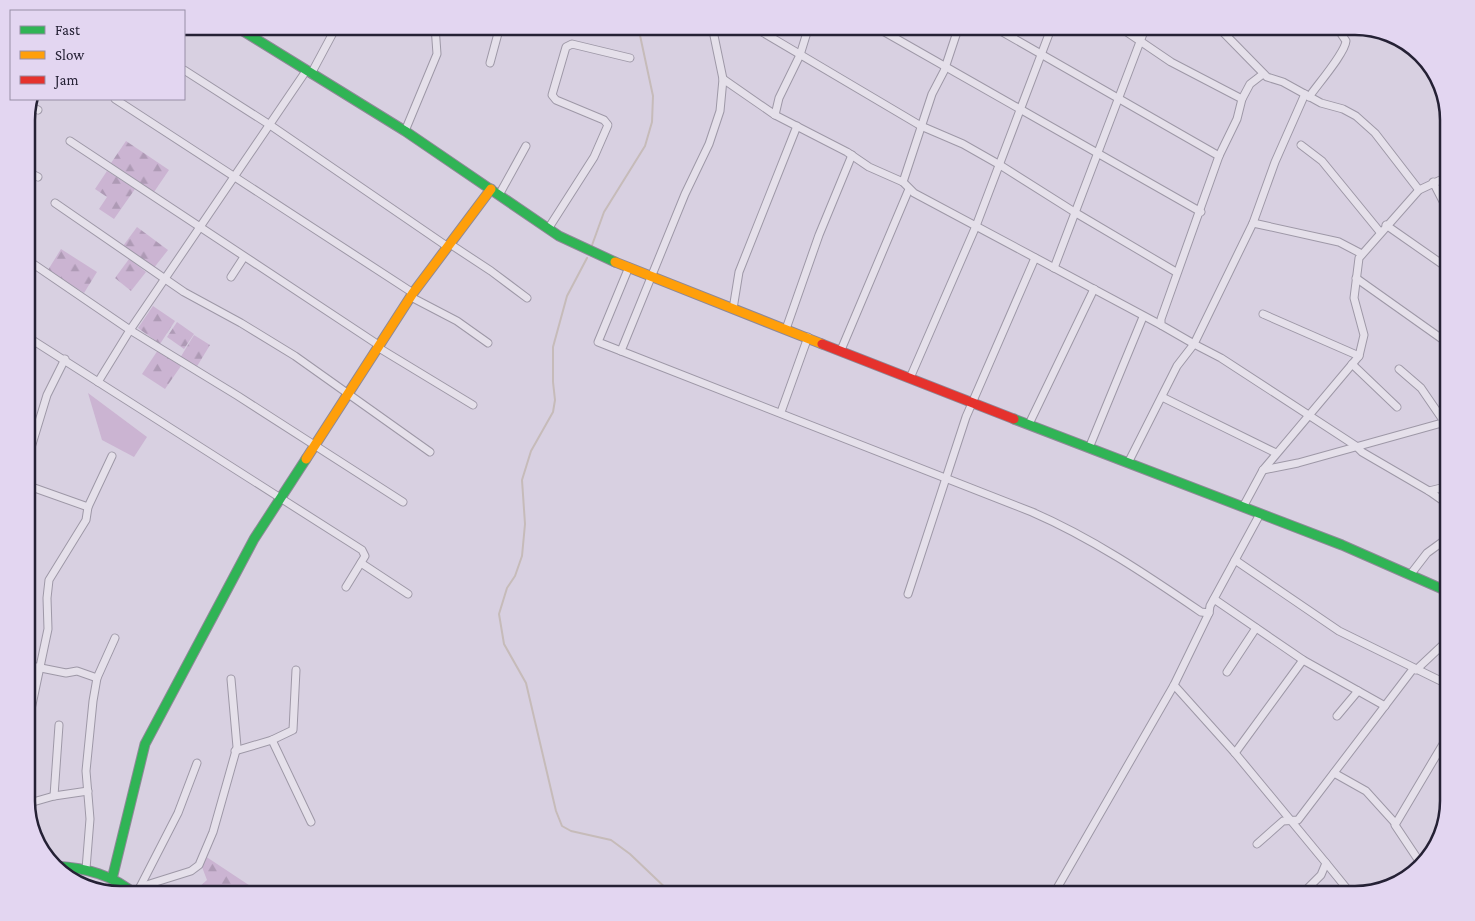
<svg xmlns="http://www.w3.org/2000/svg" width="1475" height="921" font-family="'Crimson Pro',serif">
  <defs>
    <pattern id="forest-firs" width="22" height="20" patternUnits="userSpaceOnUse" patternTransform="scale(1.25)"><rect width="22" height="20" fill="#cbb4d2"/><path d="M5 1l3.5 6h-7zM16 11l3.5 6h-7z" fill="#ae9ab5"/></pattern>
  </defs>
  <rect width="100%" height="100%" fill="#d8d0e1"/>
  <path fill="#cbb4d2" d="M88,393L147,437L134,457L102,440Z"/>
  <g fill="url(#forest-firs)">
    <path d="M126,141L169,170L154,192L111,163Z"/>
    <path d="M107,171L135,189L114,219L99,209L107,197L95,189Z"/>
    <path d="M137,227L168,250L153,269L123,246Z"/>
    <path d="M61,249L97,272L84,293L48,270Z"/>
    <path d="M129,259L146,272L131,291L115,278Z"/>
    <path d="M153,306L175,321L160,344L138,328Z"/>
    <path d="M177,322L194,334L184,349L167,337Z"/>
    <path d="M194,335L210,345L196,368L180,358Z"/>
    <path d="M158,350L181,366L165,389L142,374Z"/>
    <path d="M205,856L264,895H197V889L207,880L202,867Z"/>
  </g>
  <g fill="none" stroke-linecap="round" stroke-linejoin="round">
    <g stroke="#c6bbb9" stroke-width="2">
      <path d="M591,248L604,212L645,146L652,122L653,96L638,26"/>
      <path d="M587,258L567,296L553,347V382L555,400L553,412L531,451L522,480L525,524L522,556L515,576L507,588L499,614L504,644L526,683L556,811L562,826L571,831L611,840L630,854L673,895"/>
    </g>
    <g stroke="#9e98a7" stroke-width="9">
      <g id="street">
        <path d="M388,26V31"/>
        <path d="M712,26L723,79L720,111L709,144L685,194L621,351L1032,512C1092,538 1147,575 1201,612L1209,613L1210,606L1260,514"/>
        <path d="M752,26L921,126L963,144L1000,165L1076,213L1176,272"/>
        <path d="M874,26L1201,212"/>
        <path d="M992,26L1219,156"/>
        <path d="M1118,26L1171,62L1242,99"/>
        <path d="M1217,26L1267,77L1283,82L1321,103L1343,109L1356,116L1375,133L1419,190"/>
        <path d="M490,63L500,26"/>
        <path d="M1428,65L1437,77"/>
        <path d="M184,70L270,125L448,247"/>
        <path d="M311,74L334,31V26"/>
        <path d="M723,79L775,115L847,152L869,167L903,182L914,193L1161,325"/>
        <path d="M1305,94L1275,162L1253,223L1194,344L1221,358L1356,446L1362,452L1429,491L1449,505"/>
        <path d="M1309,97C1318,84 1345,53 1346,41L1336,26"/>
        <path d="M115,99L413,293"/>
        <path d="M30,106L38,110"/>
        <path d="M775,115L779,98L800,55L809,26"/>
        <path d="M405,131L437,54L435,26"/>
        <path d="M70,141L380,346"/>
        <path d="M1301,145L1322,161L1380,232"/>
        <path d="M26,171L38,177"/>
        <path d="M903,182L932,94L944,71L959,26"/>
        <path d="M1433,182L1449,213"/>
        <path d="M499,195L526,146"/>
        <path d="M55,203L184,292L241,323L295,356L430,452"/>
        <path d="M1253,223L1339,242L1362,254"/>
        <path d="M1386,225L1449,269"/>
        <path d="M548,229L594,157L608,125L604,120L556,100L552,95L566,47L572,44L630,58"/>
        <path d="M450,244L491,271L527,298"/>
        <path d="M26,259L130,330L238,396L403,502"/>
        <path d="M1054,268L1146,26"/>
        <path d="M231,277L244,257"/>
        <path d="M1356,278L1449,344"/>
        <path d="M411,297L457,321L488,343"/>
        <path d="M733,309L739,272L797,126"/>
        <path d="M1263,314L1359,356"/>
        <path d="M786,329L819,235L852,155"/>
        <path d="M26,336L362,550L365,556L346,587"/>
        <path d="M379,348L473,405"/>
        <path d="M841,350L909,189"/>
        <path d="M621,351L598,342L629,267"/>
        <path d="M1352,364L1397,407"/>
        <path d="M1399,369L1421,388L1445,423"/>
        <path d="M910,378L976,226L1052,26"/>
        <path d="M98,382L130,330L306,71"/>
        <path d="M1162,397L1276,453"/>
        <path d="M781,412L808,337"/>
        <path d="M1029,424L1094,289"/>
        <path d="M1089,448L1143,317"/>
        <path d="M1128,463L1177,366L1194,344L1161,325V319L1219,156L1237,119L1242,99L1250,84L1263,74"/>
        <path d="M26,464L47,395L65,359"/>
        <path d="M1263,470L1298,463L1449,421"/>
        <path d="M26,485L88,507"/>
        <path d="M1429,491L1449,486"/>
        <path d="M1243,507L1263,470L1359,356L1364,335L1354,298L1359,258L1419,190L1449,176"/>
        <path d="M1235,560L1339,631L1449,685"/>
        <path d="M361,563L408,594"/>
        <path d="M1410,575L1427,553L1449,537"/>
        <path d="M908,594L966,417L1035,258"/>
        <path d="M1214,599L1303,660L1385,706"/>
        <path d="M26,665L66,673L77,671L97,678"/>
        <path d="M1416,670L1449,639"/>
        <path d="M1227,672L1256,628"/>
        <path d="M1174,685L1235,753L1326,863L1321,875L1301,895"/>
        <path d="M1337,716L1358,691"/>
        <path d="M26,733L48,629L47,598L49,580L86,520L88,507L112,456"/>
        <path d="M272,740L311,822"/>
        <path d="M235,751L272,740L293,730L296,670"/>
        <path d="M1235,753L1303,660"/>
        <path d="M1334,773L1366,791L1395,823"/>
        <path d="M54,796L59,725"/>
        <path d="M26,804L54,796L88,791"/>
        <path d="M1257,844L1283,821L1298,820L1413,669"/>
        <path d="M1326,863L1352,895"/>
        <path d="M1421,864L1395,825L1449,734"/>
        <path d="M86,869L90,819L86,771L93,701L97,678L115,638"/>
        <path d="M140,887L191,871L199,865L213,832L237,747L231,679"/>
        <path d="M1056,890L1174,685L1209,613"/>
        <path d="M141,895L140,887L178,813L197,763"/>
      </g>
    </g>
    <g stroke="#8e8897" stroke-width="11">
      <g id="fast">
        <path d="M235,26L405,131L559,236L615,262"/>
        <path d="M1014,419L1342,545L1449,592"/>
        <path d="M56,866C86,868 113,875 136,895"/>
        <path d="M112,879L145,744L254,539L306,459"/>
      </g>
    </g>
    <g stroke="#8e8897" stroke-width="11">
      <g id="slow">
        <path d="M615,262L822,344"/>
        <path d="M306,459L413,293L491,189"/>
      </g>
    </g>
    <g stroke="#8e8897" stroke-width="11">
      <path id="jam" d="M822,344L1014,419"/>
    </g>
    <use href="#street" stroke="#e5e0ea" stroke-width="7"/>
    <use href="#fast" stroke="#30b455" stroke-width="9"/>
    <use href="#slow" stroke="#ff9f0a" stroke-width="9"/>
    <use href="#jam" stroke="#e5322d" stroke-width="9"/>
  </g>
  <path d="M0 0H1475V921H0ZM120 35H1355A85 85 0 0 1 1440 120V801A85 85 0 0 1 1355 886H120A85 85 0 0 1 35 801V120A85 85 0 0 1 120 35Z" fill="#e3d6f1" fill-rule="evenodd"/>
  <path fill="none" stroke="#252135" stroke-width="2.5" d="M120 35H1355A85 85 0 0 1 1440 120V801A85 85 0 0 1 1355 886H120A85 85 0 0 1 35 801V120A85 85 0 0 1 120 35Z"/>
  <rect x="10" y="10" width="175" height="90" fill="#e3d6f1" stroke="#978ea6"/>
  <rect x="20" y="26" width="25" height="8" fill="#30b455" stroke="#978ea6"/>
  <text x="55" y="35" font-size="15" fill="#252135">Fast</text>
  <rect x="20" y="51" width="25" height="8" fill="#ff9f0a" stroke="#978ea6"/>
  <text x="55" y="60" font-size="15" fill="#252135">Slow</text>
  <rect x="20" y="76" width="25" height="8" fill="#e5322d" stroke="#978ea6"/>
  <text x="55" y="85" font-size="15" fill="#252135">Jam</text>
</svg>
